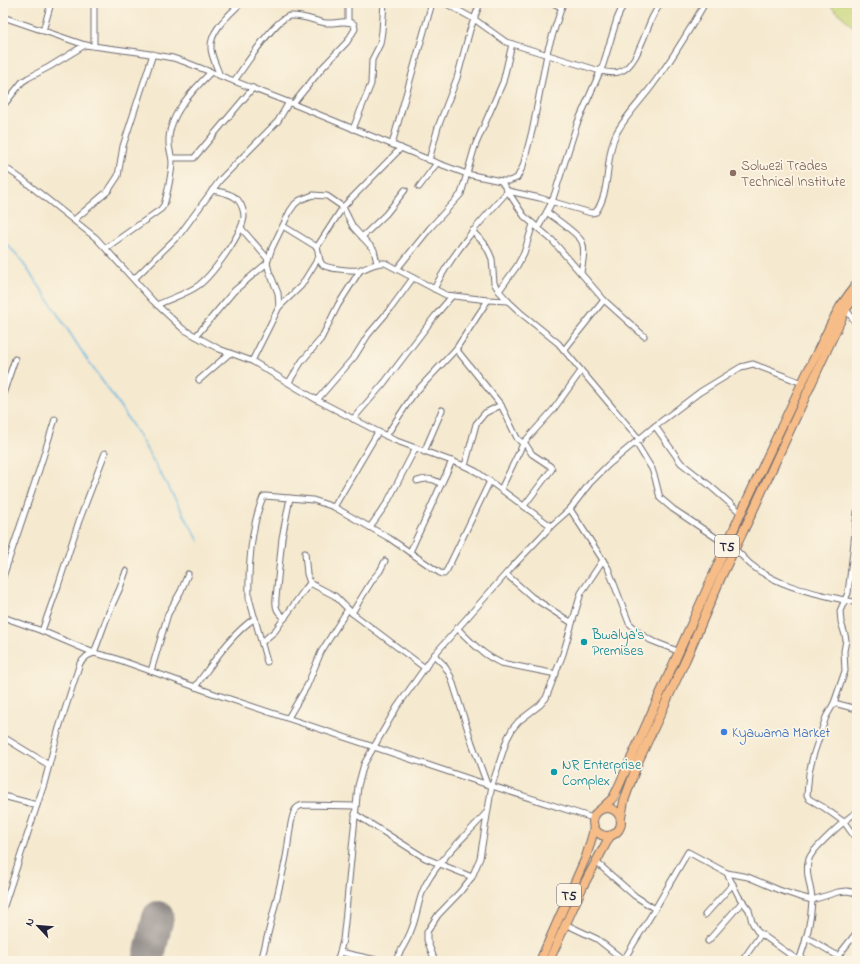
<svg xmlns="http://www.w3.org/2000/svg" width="860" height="964" font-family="'Indie Flower',sans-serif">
  <rect width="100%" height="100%" fill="#fcf5e5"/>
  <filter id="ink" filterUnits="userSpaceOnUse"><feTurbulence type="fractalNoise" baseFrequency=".025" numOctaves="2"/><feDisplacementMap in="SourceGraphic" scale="8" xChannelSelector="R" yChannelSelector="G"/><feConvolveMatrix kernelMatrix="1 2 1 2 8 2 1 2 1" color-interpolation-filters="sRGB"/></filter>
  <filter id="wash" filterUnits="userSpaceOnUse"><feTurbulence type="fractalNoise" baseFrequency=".012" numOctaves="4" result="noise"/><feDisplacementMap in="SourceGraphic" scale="16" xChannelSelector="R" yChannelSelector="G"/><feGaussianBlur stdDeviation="0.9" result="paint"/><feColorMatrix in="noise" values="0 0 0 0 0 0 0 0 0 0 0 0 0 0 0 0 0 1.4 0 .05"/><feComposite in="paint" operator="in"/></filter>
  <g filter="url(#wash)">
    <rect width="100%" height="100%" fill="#f5e9cf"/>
    <path fill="#c6d475" stroke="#747b58" d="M827,3H857V30Z"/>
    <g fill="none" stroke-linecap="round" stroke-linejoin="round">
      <path stroke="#67b9e2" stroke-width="1.5" d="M3,240L18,256L44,293L90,364L116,400L139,436L199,541"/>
      <path stroke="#8c8685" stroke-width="32" d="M148,961L158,917"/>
    </g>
  </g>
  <g filter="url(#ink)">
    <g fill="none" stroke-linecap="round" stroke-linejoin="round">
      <g stroke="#6c686f" stroke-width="7">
        <g id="minor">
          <path d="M445,3L474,19L506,42L600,71C605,72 613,74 619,72C637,67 645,31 653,16C655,12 658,7 661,3"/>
          <path d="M553,3L561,7"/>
          <path d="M3,17L85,45L138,52L173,58L185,62L293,104L437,163L467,174L501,181L524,216L552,240L604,300L644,336"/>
          <path d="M348,22V3"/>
          <path d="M43,31L51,3"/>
          <path d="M94,46V3"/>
          <path d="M220,76C217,67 212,58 211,49C209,31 230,14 241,3"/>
          <path d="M234,81C244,68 275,18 290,16C303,15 314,21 326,23C336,24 345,19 354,24L355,29L347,42L323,67L293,104"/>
          <path d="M3,106L22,82L28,78L49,67L85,45"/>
          <path d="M353,129L371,84L372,60L380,44L382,31L384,3"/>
          <path d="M392,144L432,3"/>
          <path d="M172,158H194L253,88"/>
          <path d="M429,160L438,127L457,78L470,30L480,3"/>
          <path d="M3,166L23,180L96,238L153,301L183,329L219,349L252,361L317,400L394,440L465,466L477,472L551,526"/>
          <path d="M501,181H509L517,178L523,166L533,127L548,49L563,3"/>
          <path d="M419,187L437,163"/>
          <path d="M547,212C554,218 579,234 582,242C586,251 582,264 581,273"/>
          <path d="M74,220L108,191L118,176L123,146L153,54"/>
          <path d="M283,226L317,247C319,252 318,261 323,265C328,269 354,271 361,270C370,267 375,262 385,263L446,295L488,300L508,301"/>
          <path d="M241,228L268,259"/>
          <path d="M538,228L552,202L577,124L603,65L617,19L624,3"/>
          <path d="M472,231L484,243L489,252L492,259L494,283L499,291L508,301L522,314L558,343L640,440"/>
          <path d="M362,237L386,214L405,190"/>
          <path d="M317,247L343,207L401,148"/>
          <path d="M106,248L161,209L164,205C167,195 172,172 172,162C172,156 169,150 169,144C167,116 193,90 211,72"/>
          <path d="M397,269L430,228L461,194L475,146L503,82L512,44"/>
          <path d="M134,279L180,234L220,180L278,121L289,102"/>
          <path d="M434,289C453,252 480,222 508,191L540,198L591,213L596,212C612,189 604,157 617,132C627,114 642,100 654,83C673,58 689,31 705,3"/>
          <path d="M499,291L517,266L524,253L533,224"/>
          <path d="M157,305C171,298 187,294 199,285C213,274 242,234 244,217C244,211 241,204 238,200C232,193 220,192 212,190"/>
          <path d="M279,307L301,286L319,257"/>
          <path d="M846,309L857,325"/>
          <path d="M196,336L234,291L267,263"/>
          <path d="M456,349L501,405L517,438L522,443L526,440L553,410L581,371"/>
          <path d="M564,350L604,300"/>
          <path d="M252,361L279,307L278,293L269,271L267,263L272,248L290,211L295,204L300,200L313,195L327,196L343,207L353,227L374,250L377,263"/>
          <path d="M199,380L230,353"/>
          <path d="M289,382L302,361L321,339L338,305L361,269"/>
          <path d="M3,394L15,359"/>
          <path d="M317,400L355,356L368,335L391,308L413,278"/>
          <path d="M353,419L384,383L435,316L452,296"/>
          <path d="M655,426L681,463L709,485L741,513"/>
          <path d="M386,436L413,395L456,349L488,300"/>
          <path d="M636,443L652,469L655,478L660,498L673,509L727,545"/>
          <path d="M424,452L442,410"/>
          <path d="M465,466L476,424L485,413L501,405"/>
          <path d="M417,481C426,478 433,478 441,484"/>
          <path d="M501,489L524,442"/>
          <path d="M524,506L552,469L550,466L532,454L524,442"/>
          <path d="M334,507L378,432"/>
          <path d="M570,509L608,568L629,623L640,633L650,640L680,652"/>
          <path d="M370,527L387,503L415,449"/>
          <path d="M735,549C740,554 745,559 750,564C780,589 821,594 857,603"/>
          <path d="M410,552L452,461"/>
          <path d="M305,553L307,574L310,583L335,596L352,613L425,668"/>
          <path d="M506,574L532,597L572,623"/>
          <path d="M3,577L39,470L55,419"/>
          <path d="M352,613L373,579L380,571L385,561"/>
          <path d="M3,617L42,631L94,653L109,612L120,588L126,571"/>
          <path d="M285,618C277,612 275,608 276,598L282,538L290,498"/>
          <path d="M457,628C471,642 483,655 501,663L556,674"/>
          <path d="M42,631L58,586L79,521L105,453"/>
          <path d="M262,642L275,631L303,592L310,583"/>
          <path d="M434,655L444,665L451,677L472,743L487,784"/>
          <path d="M267,662L249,598C248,568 251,526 263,497L265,496L313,500L334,507L389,538L440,573L444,574L447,570L490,481"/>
          <path d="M151,671L168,614L181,591L188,574"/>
          <path d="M195,687C213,663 230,635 255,618"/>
          <path d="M834,703L845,671L844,651L846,640L845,635L841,622L840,611L848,593L853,552L857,512"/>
          <path d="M857,709L834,703L826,717L813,756L809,773L807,795L809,799L823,807L844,822L857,840"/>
          <path d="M288,718L307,686L321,652L348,609"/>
          <path d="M3,737L49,765"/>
          <path d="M3,796L37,805"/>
          <path d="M355,814L425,858L472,877"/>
          <path d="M596,862L635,896L655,909L688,852L727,873L748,877L779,890L797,896L812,900L838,892L847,891L857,893"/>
          <path d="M727,873L739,897L749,910L752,922L757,931L799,961"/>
          <path d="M3,909L44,784L59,728L80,663L87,656L94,653L114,658L215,694L470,779L593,818"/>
          <path d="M705,915L733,884"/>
          <path d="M565,924L597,939L625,961"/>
          <path d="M806,937L838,956L842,961"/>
          <path d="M708,941L743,901"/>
          <path d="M838,956L857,932"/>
          <path d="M261,961C270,926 279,892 286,857C289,842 289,825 294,812C296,807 299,806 304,805L356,806"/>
          <path d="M337,961L340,952"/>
          <path d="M381,961L340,952L343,940L345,922L358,786L364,764L397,707L434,655L512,567L551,526L570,509L590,483L608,465L655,426L700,392L741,367L753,364L802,383"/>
          <path d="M395,961C401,950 408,940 412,928C418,913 418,898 426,884C440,858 467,835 486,813"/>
          <path d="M435,961L427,940V932L438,915L460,892L472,877L480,858L492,785L507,739L513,728L519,721L540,705L546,698L563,654L581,593L603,560"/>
          <path d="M623,961L655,909"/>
          <path d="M742,961L761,934"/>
          <path d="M799,961C806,942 811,922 812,901C812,887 804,873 809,859C812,849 847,818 857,812"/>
        </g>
      </g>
      <g stroke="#6c686f" stroke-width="10">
        <g id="trunk">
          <circle cx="607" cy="822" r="14"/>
          <path d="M601,809L613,798L617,790L741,513L802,383L832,322L840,307L857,283"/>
          <path d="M621,818L624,801L638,762L686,659L722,575L750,517L831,341L846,309L857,294"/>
          <path d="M540,961L586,857L592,837L594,827"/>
          <path d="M549,961L583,886L610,836"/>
        </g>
      </g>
      <use href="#minor" stroke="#fff" stroke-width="5"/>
      <use href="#trunk" stroke="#f7bd88" stroke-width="8"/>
    </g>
  </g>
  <circle fill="#8d6e63" stroke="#fcf5e5" stroke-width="1.5" cx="733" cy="173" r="4"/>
  <g fill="#0f9aa8" stroke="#fcf5e5" stroke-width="1.5">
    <circle cx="584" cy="642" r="4"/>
    <circle cx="554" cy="772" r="4"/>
  </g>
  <circle fill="#3f7fe0" stroke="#fcf5e5" stroke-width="1.5" cx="724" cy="732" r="4"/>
  <g text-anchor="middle" stroke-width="3.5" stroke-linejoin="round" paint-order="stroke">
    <g fill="#fcf5e5" stroke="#63616e" stroke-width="1">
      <rect x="715" y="535" width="24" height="22" rx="3"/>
      <rect x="557" y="884" width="24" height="22" rx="3"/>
    </g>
    <g font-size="13" font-weight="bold" fill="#22223b">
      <text x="727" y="551">T5</text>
      <text x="569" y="900">T5</text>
    </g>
    <g font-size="14" fill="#785e54" stroke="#fcf5e5" text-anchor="start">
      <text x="741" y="170">Solwezi Trades<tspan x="741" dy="16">Technical Institute</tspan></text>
    </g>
    <g font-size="14" fill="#0d838f" stroke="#fcf5e5" text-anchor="start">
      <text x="592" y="639">Bwalya's<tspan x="592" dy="16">Premises</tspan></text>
      <text x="562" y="769">NR Enterprise<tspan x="562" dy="16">Complex</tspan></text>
    </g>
    <g font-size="14" fill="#366cbe" stroke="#fcf5e5" text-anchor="start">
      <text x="732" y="737">Kyawama Market</text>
    </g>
  </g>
  <rect width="860" height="964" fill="none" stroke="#fcf5e5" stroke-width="16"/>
  <g transform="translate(38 926) rotate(296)" stroke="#fcf5e5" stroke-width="3" paint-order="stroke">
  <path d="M0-3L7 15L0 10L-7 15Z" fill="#22223b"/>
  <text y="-6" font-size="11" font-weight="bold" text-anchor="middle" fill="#22223b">N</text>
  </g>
</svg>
